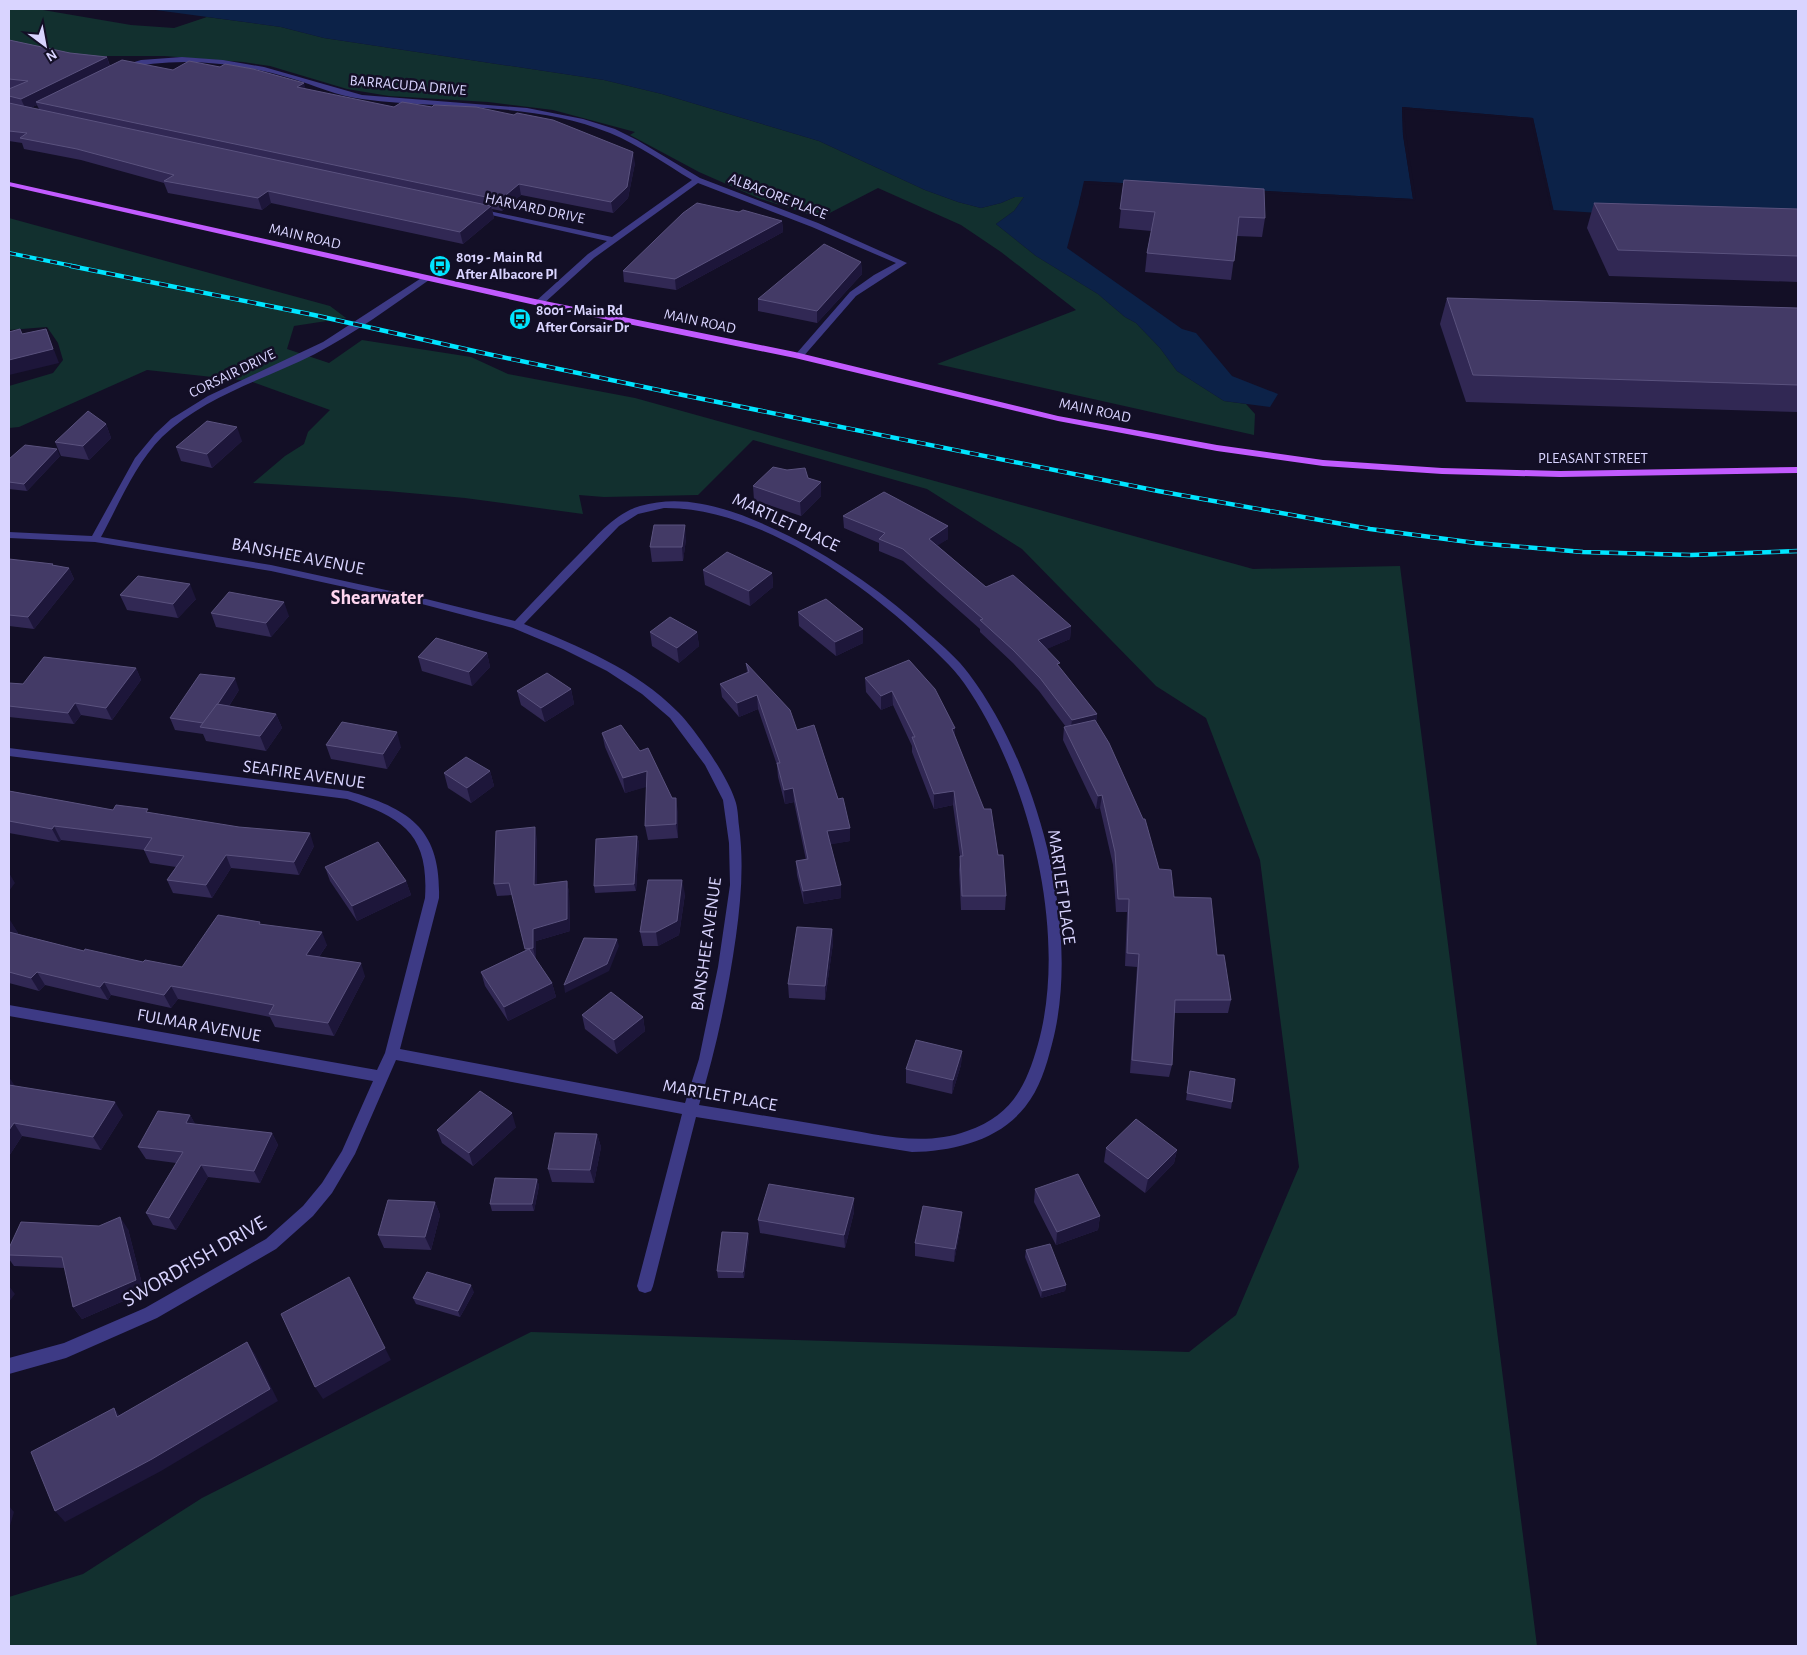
<svg xmlns="http://www.w3.org/2000/svg" width="1807" height="1655" font-family="'Alegreya Sans',sans-serif">
  <rect width="100%" height="100%" fill="#130f26"/>
  <g fill="#12302f">
    <path d="M9,9H37L131,25L174,28L207,17L281,27L324,38L604,80L662,94L819,141L925,190L958,202L981,208L1001,203L1015,197H1024L1014,211L996,224L1036,256L1098,294L1125,317L1136,323L1160,348L1177,371L1224,401L1246,404L1255,414L1254,435L937,364L1076,310L1001,252L961,225L878,188L820,218L758,198L699,172L630,135L635,132L553,110L488,102L389,96L347,89L270,66L243,62L164,56H64L9,42Z"/>
    <path d="M9,218L330,306L346,318L294,326L287,349L329,363L362,340L471,357L508,374L635,398L1253,569L1400,566L1537,1646H9V1597L83,1574L202,1498L531,1332L1189,1352L1236,1315L1299,1167L1260,860L1206,718L1156,686L1022,549L927,489L753,440L698,495L604,497L579,495L583,514L465,498L387,491L253,483L285,456L304,444L308,432L330,410L250,381L147,370L19,427L9,428V386L53,373L63,360L58,343L47,327L9,330Z"/>
  </g>
  <path fill="#0c2248" d="M148,9H1798V226L1553,210L1533,118L1402,107L1403,135L1413,199L1085,181L1067,248L1182,329L1196,333L1232,376L1278,394L1270,407L1224,401L1177,371L1160,348L1136,323L1125,317L1098,294L1036,256L996,224L1014,211L1024,197H1015L1001,203L981,208L958,202L925,190L819,141L662,94L604,80L324,38L281,27Z"/>
  <path fill="#130f26" d="M1402,107L1533,118L1554,212L1551,210L1531,120L1404,109L1406,134L1416,199L1414,201L1086,184L1082,203H1079L1084,181L1413,199L1403,135Z"/>
  <g fill="none" stroke-linecap="round" stroke-linejoin="round">
    <g fill="#3d3a85" fill-rule="evenodd">
      <path d="M182,57L223,60L264,67L362,95L527,108L583,119L615,129L637,140L700,178L818,223L907,263L856,296L802,358H796V354L850,292L874,275L896,263L812,227L698,183L594,258L542,305H536V301L588,254L607,241L478,212L474,210L475,208L612,237L692,180C665,164 639,145 610,133C532,101 444,110 362,99C337,96 314,85 290,78C235,62 177,56 121,69L118,67L141,60Z"/>
      <path d="M426,275L430,278L429,280C392,306 355,333 315,354C263,380 205,396 162,437C135,464 119,504 101,537L271,565L418,597L515,621C536,599 557,576 578,555C597,536 614,514 640,506C691,491 744,514 789,536C840,562 887,595 929,634C943,646 958,659 969,674C1039,767 1082,931 1052,1044C1046,1067 1040,1088 1025,1107C998,1141 953,1151 912,1152L696,1117L653,1286L651,1291L645,1293L639,1291L637,1286L682,1114L396,1060L355,1154L332,1193L313,1216L276,1249L157,1318L66,1358L9,1374V1358L64,1343L145,1308L266,1239L303,1206L322,1183L342,1151L373,1081L9,1016V1005L377,1070L385,1053L425,898C429,835 404,818 347,799L9,756V748L348,791C410,809 441,829 439,898L400,1049L685,1103L699,1059L718,967L730,885L729,843L723,800L705,765L670,718L642,694L607,671L563,649L513,628L418,603L271,571L95,542L9,538V532L92,536L135,458L155,434L171,419L208,396L323,342ZM664,508C754,507 857,578 921,638C936,652 952,666 964,683C1029,776 1069,933 1038,1044C1026,1087 1011,1116 967,1131C921,1148 873,1133 827,1126C784,1119 742,1112 699,1105C716,1050 728,993 736,936C741,899 744,864 739,826C738,818 738,808 735,800C728,777 695,729 678,712C636,669 578,646 524,624L619,526L638,514Z"/>
    </g>
    <path fill="#c25bff" fill-rule="evenodd" d="M9,182L535,299L795,352L1058,416L1217,445L1323,460L1442,468L1560,471L1798,467V473L1560,477L1442,474L1323,466L1217,451L1058,421L795,358L535,305L9,186Z"/>
    <g stroke="#00e5ff" stroke-width="4">
      <path id="rail-far1" d="M9,253L78,267"/>
    </g>
    <g stroke="#00e5ff" stroke-width="4.5">
      <path id="rail" d="M71,266L314,315L483,353L668,392L1158,491L1370,529L1476,543L1583,552L1691,555L1798,551"/>
    </g>
    <use href="#rail-far1" stroke="#130f26" stroke-width="2.5" stroke-dasharray="7" stroke-linecap="butt"/>
    <use href="#rail" stroke="#130f26" stroke-width="3" stroke-dasharray="9" stroke-linecap="butt"/>
  </g>
  <g fill="#312854" fill-rule="evenodd">
    <path d="M9,40L70,53L107,57L110,66L173,70L305,89L635,163L628,198L613,213L521,195L502,211L492,209L494,218L463,244L271,203L262,210L168,193L164,183L81,160L24,149L22,143L9,141ZM37,105L39,109L30,108Z"/>
    <path d="M1124,180L1265,218L1262,237L1237,236L1231,280L1145,272L1147,253L1151,231L1119,228Z"/>
    <path d="M1594,203L1798,209V282L1609,276L1587,228Z"/>
    <path d="M782,221L783,232L676,290L624,282L623,271Z"/>
    <path d="M861,262L862,274L817,323L758,311V299Z"/>
    <path d="M1447,298L1798,308V412L1466,402L1440,324Z"/>
    <path d="M106,424L111,438L89,460L61,456L55,442Z"/>
    <path d="M242,441L212,468L181,461L176,447Z"/>
    <path d="M60,456L27,491L9,489V459Z"/>
    <path d="M808,478L821,482V496L801,516L754,500L753,486Z"/>
    <path d="M843,516L948,526V539L937,545L986,587L1071,626L1070,639L1046,649L1059,667L1097,714L1096,722L1159,869L1174,897L1217,955L1231,1000L1228,1013H1174L1172,1065L1169,1077L1130,1073L1137,967L1125,966L1127,912H1116L1113,865L1100,808L1096,809L1063,740L1064,727H1066L1039,691L1013,663L980,632V629L903,561L879,551V543L844,528Z"/>
    <path d="M686,539L683,561L652,562L650,547Z"/>
    <path d="M9,559L69,568L74,579L34,629L9,626Z"/>
    <path d="M703,570L772,573L773,587L750,606L705,585Z"/>
    <path d="M120,595L196,599L178,618L127,610Z"/>
    <path d="M798,612L863,629V643L836,656L799,626Z"/>
    <path d="M211,613L289,616L271,637L216,627Z"/>
    <path d="M650,632H697L699,646L679,663L652,646Z"/>
    <path d="M487,653L490,667L472,686L422,671L418,657Z"/>
    <path d="M909,660L955,728V736L998,855L1006,896L1005,910H961L959,870L960,856L953,805L934,809L912,752V746L893,705L881,710L866,692L865,678Z"/>
    <path d="M746,663L797,730L850,841L830,844L841,898L804,904L797,875L796,861L806,860L794,802L785,804L778,777L777,765L758,709L739,717L722,697L720,684L747,672Z"/>
    <path d="M136,668L141,680L112,720L81,715L74,724L9,717V683L23,684Z"/>
    <path d="M571,689L574,704L545,722L521,705L517,691Z"/>
    <path d="M239,690L229,706L276,714L282,728L266,751L206,741L203,734L175,730L170,718Z"/>
    <path d="M602,733L678,812V838L648,840L645,826L647,786L625,793L605,747Z"/>
    <path d="M326,745L401,747L387,769L331,759Z"/>
    <path d="M490,771L494,786L471,803L448,788L444,773Z"/>
    <path d="M9,791L113,810L150,813L314,846L299,875L231,868L212,898L173,893L167,880L176,867L150,863L144,850L61,840L59,842L9,833Z"/>
    <path d="M637,836L639,843L636,891L595,893L594,886Z"/>
    <path d="M537,839V885L567,881L569,893L570,931L536,941V960L552,983L556,997L508,1021L485,986L481,972L526,950L512,895L497,896L494,884Z"/>
    <path d="M325,867L406,881L411,895L357,921L330,881Z"/>
    <path d="M685,894L679,935L658,946H643L640,932Z"/>
    <path d="M9,920L18,933V934L84,951L143,962L182,967L261,924L327,945L319,957L365,976L334,1036L275,1027L270,1017L178,999L171,1008L111,995L108,1000L45,985L39,991L9,983Z"/>
    <path d="M832,929L833,943L825,1000L789,998L788,984Z"/>
    <path d="M582,1015L643,1017L645,1031L617,1054L585,1029Z"/>
    <path d="M962,1051L961,1065L952,1094L906,1083V1069Z"/>
    <path d="M1190,1071L1232,1102L1231,1109L1186,1100Z"/>
    <path d="M15,1086L123,1115L101,1150L22,1136L9,1156Z"/>
    <path d="M190,1115L195,1124L272,1133L278,1145L260,1183L208,1177L176,1230L153,1225L146,1213L176,1163L146,1159L138,1147Z"/>
    <path d="M516,1127L473,1166L442,1143L437,1130Z"/>
    <path d="M597,1134L601,1147L594,1183L552,1182L548,1169Z"/>
    <path d="M1106,1148L1177,1150L1174,1163L1145,1193L1104,1162Z"/>
    <path d="M537,1179L539,1186L534,1211H492L490,1204Z"/>
    <path d="M1035,1189L1100,1216L1098,1230L1056,1245L1034,1202Z"/>
    <path d="M435,1202L440,1215L431,1250L384,1248L378,1235Z"/>
    <path d="M854,1212L845,1248L760,1233L758,1220Z"/>
    <path d="M961,1225L954,1262L915,1256V1243Z"/>
    <path d="M128,1229L144,1292L82,1319L73,1307L65,1268L14,1266L9,1259V1248Z"/>
    <path d="M749,1239L744,1278H718L717,1271Z"/>
    <path d="M1026,1250L1066,1285L1065,1291L1041,1298L1025,1257Z"/>
    <path d="M474,1292L460,1317L416,1304L413,1298Z"/>
  </g>
  <g fill="#1d163a">
    <path d="M107,57L110,68L36,102L37,105L26,110L21,99Z"/>
    <path d="M304,83L307,94L297,87Z"/>
    <path d="M633,152L635,163L628,198L613,213L611,202Z"/>
    <path d="M519,184L521,195L502,211L500,200Z"/>
    <path d="M268,191L271,203L262,210L258,198Z"/>
    <path d="M491,206L494,218L463,244L460,232Z"/>
    <path d="M782,221L783,232L676,290L675,279Z"/>
    <path d="M861,262L862,274L817,323V311Z"/>
    <path d="M46,329L59,363L9,375V360Z"/>
    <path d="M106,424L111,438L89,460L83,446Z"/>
    <path d="M237,427L242,441L212,468L207,454Z"/>
    <path d="M57,449L60,456L27,491L24,484Z"/>
    <path d="M821,482V496L801,516L800,502Z"/>
    <path d="M685,525L686,539L683,561L682,547Z"/>
    <path d="M948,526V539L929,551V539Z"/>
    <path d="M69,568L74,579L34,629L28,617Z"/>
    <path d="M772,573L773,587L750,606L749,591Z"/>
    <path d="M190,584L196,599L178,618L173,604Z"/>
    <path d="M284,602L289,616L271,637L266,623Z"/>
    <path d="M1071,626L1070,639L1038,653V640Z"/>
    <path d="M863,629V643L836,656L835,642Z"/>
    <path d="M697,632L699,646L679,663L677,648Z"/>
    <path d="M487,653L490,667L472,686L469,672Z"/>
    <path d="M136,668L141,680L112,720L106,708Z"/>
    <path d="M235,678L239,690L214,729L205,723Z"/>
    <path d="M571,689L574,704L545,722L541,708Z"/>
    <path d="M892,691L893,705L881,710V696Z"/>
    <path d="M757,695L758,709L739,717L737,703Z"/>
    <path d="M75,703L81,715L74,724L68,713Z"/>
    <path d="M276,714L282,728L266,751L260,736Z"/>
    <path d="M1097,714L1096,726L1070,733L1072,720Z"/>
    <path d="M955,728V742L952,729Z"/>
    <path d="M397,732L401,747L387,769L383,754Z"/>
    <path d="M490,771L494,786L471,803L467,788Z"/>
    <path d="M647,771L650,786L625,793L623,778Z"/>
    <path d="M793,788L794,802L785,804L784,790Z"/>
    <path d="M954,791L953,805L934,809V794Z"/>
    <path d="M1102,795L1100,808L1096,809L1098,796Z"/>
    <path d="M676,798L678,812V838L676,824Z"/>
    <path d="M54,826L61,840L59,842L52,829Z"/>
    <path d="M535,827L537,839V897L534,885Z"/>
    <path d="M850,828V841L828,845L827,831Z"/>
    <path d="M310,833L314,846L299,875L294,862Z"/>
    <path d="M637,836L639,843L636,891L634,884Z"/>
    <path d="M226,855L231,868L212,898L206,885Z"/>
    <path d="M9,873L15,883L9,891Z"/>
    <path d="M682,880L685,894L679,935L658,946L656,932Z"/>
    <path d="M406,881L411,895L357,921L352,906Z"/>
    <path d="M567,881L569,893L570,931L536,941V960L533,948V929Z"/>
    <path d="M841,885V898L804,904L803,891Z"/>
    <path d="M10,920L18,933L11,943L9,940V922Z"/>
    <path d="M832,929L833,943L825,1000V986Z"/>
    <path d="M322,932L327,945L311,968L306,955Z"/>
    <path d="M617,939L619,946L609,971L565,993L564,985Z"/>
    <path d="M361,963L365,976L334,1036L328,1023Z"/>
    <path d="M37,972L45,985L39,991L31,978Z"/>
    <path d="M104,982L111,995L108,1000L100,987Z"/>
    <path d="M552,983L556,997L508,1021L504,1007Z"/>
    <path d="M171,986L178,999L171,1008L164,995Z"/>
    <path d="M643,1017L645,1031L617,1054L614,1040Z"/>
    <path d="M962,1051L961,1065L952,1094L953,1080Z"/>
    <path d="M9,1077L15,1086L9,1095Z"/>
    <path d="M115,1102L123,1115L101,1150L93,1137Z"/>
    <path d="M512,1113L516,1127L473,1166L469,1153Z"/>
    <path d="M190,1115L197,1127L186,1123Z"/>
    <path d="M14,1123L22,1136L9,1156V1130Z"/>
    <path d="M272,1133L278,1145L260,1183L254,1171Z"/>
    <path d="M597,1134L601,1147L594,1183L590,1170Z"/>
    <path d="M1177,1150L1174,1163L1145,1193L1148,1179Z"/>
    <path d="M201,1165L208,1177L176,1230L169,1218Z"/>
    <path d="M537,1179L539,1186L534,1211L532,1204Z"/>
    <path d="M854,1198V1212L845,1248L844,1235Z"/>
    <path d="M435,1202L440,1215L431,1250L425,1237Z"/>
    <path d="M962,1212L961,1225L954,1262L955,1249Z"/>
    <path d="M1100,1216L1098,1230L1056,1245L1057,1232Z"/>
    <path d="M120,1217L128,1229L144,1292L82,1319L73,1307Z"/>
    <path d="M748,1233L749,1239L744,1278L743,1272Z"/>
    <path d="M471,1285L474,1292L460,1317L458,1311Z"/>
    <path d="M1066,1285L1065,1291L1041,1298L1042,1291Z"/>
    <path d="M9,1286L15,1294L9,1302Z"/>
    <path d="M247,1342L255,1354L278,1401L161,1471L65,1522L55,1511Z"/>
    <path d="M385,1348L391,1360L323,1399L315,1387Z"/>
    <path d="M114,1408L123,1420L117,1417Z"/>
    <path d="M9,1506L14,1512L9,1529Z"/>
  </g>
  <g fill="#433a66" stroke="#5a527e">
    <path d="M9,40L70,53L107,57L21,99L9,96V89L28,81L9,79Z"/>
    <path d="M122,60L173,70L189,61L220,67L225,64L253,69L304,83L297,87L394,107L402,102L432,107L434,105L476,107L514,115L517,113L553,120L633,152L627,187L611,202L519,184L500,200L36,102Z"/>
    <path d="M9,103L491,206L460,232L268,191L258,198L164,181L174,175L77,149L20,138L27,133L9,131Z"/>
    <path d="M1124,180L1264,189L1265,218L1239,217L1234,261L1147,253L1155,212L1120,209Z"/>
    <path d="M697,203L739,212L743,210L782,221L675,279L623,271L683,213Z"/>
    <path d="M1594,203L1798,209V256L1618,250Z"/>
    <path d="M824,244L861,262L817,311L758,299Z"/>
    <path d="M1447,298L1798,308V385L1473,375Z"/>
    <path d="M20,329L22,334L46,329L53,349L9,360V332Z"/>
    <path d="M88,411L106,424L83,446L55,442Z"/>
    <path d="M207,421L237,427L207,454L176,447Z"/>
    <path d="M25,445L57,449L24,484L9,482V459Z"/>
    <path d="M773,467L787,470L805,468L808,478L821,482L800,502L753,486Z"/>
    <path d="M884,492L948,526L929,539L986,587L1013,575L1071,626L1038,640L1060,663L1057,664L1097,714L1072,720L1040,678L1013,650L980,620L983,619L903,549L879,539L885,533L843,516Z"/>
    <path d="M654,525H685L682,547H650Z"/>
    <path d="M727,552L772,573L749,591L703,570Z"/>
    <path d="M9,559L53,564L52,565L69,568L28,617L9,615Z"/>
    <path d="M138,576L190,584L173,604L120,595Z"/>
    <path d="M229,592L284,602L266,623L211,613Z"/>
    <path d="M826,599L863,629L835,642L798,612Z"/>
    <path d="M670,617L697,632L677,648L650,632Z"/>
    <path d="M436,638L487,653L469,672L418,657Z"/>
    <path d="M44,657L136,668L106,708L75,703L68,713L9,706V683L23,684Z"/>
    <path d="M909,660L935,689L955,728L952,729L984,809H991L998,855H1003L1006,896H962L960,856H963L954,791L934,794L912,737H915L892,691L881,696L865,678Z"/>
    <path d="M746,663L790,710L797,730L814,725L838,799L843,798L850,828L827,831L841,885L803,891L796,861L808,859L793,788L784,790L777,763H780L757,695L737,703L720,684L749,672Z"/>
    <path d="M547,673L571,689L541,708L517,691Z"/>
    <path d="M200,674L235,678L217,705L203,723L170,718Z"/>
    <path d="M217,704L276,714L260,736L200,727Z"/>
    <path d="M1095,720L1109,743L1143,819H1145L1159,869L1171,870L1174,897L1211,898L1217,955H1224L1231,1000H1175L1172,1065L1132,1060L1139,954L1127,953L1129,899H1118L1115,852L1102,795L1098,796L1064,727Z"/>
    <path d="M342,722L397,732L383,754L326,745Z"/>
    <path d="M621,725L640,751L648,748L672,798H676V824L645,826L647,771L623,778L602,733Z"/>
    <path d="M466,757L490,771L467,788L444,773Z"/>
    <path d="M9,791L113,810L116,805L148,809L146,812L239,827L310,833L294,862L226,855L206,885L167,880L184,856L144,850L152,838L54,826L52,829L9,821Z"/>
    <path d="M535,827L534,885L567,881V919L533,929V948L525,949L509,883L494,884L496,831Z"/>
    <path d="M637,836L634,884L594,886L596,839Z"/>
    <path d="M378,842L406,881L352,906L325,867Z"/>
    <path d="M648,880H682L677,921L656,932H640Z"/>
    <path d="M218,915L260,922L259,924L322,932L306,955L361,963L328,1023L269,1014L274,1005L171,986L164,995L104,982L100,987L37,972L31,978L9,972V932L84,951L85,949L143,962L145,960L182,967Z"/>
    <path d="M797,927L832,929L825,986L788,984Z"/>
    <path d="M584,938L617,939L607,964L564,985Z"/>
    <path d="M529,949L552,983L504,1007L481,972Z"/>
    <path d="M611,992L643,1017L614,1040L582,1015Z"/>
    <path d="M916,1040L962,1051L953,1080L906,1069Z"/>
    <path d="M1190,1071L1235,1079L1232,1102L1187,1093Z"/>
    <path d="M9,1085L115,1102L93,1137L14,1123L9,1130Z"/>
    <path d="M480,1091L512,1113L469,1153L437,1130Z"/>
    <path d="M158,1111L190,1115L186,1123L272,1133L254,1171L201,1165L169,1218L146,1213L183,1152L138,1147Z"/>
    <path d="M1136,1119L1177,1150L1148,1179L1106,1148Z"/>
    <path d="M555,1133L597,1134L590,1170L548,1169Z"/>
    <path d="M1078,1174L1100,1216L1057,1232L1035,1189Z"/>
    <path d="M495,1178L537,1179L532,1204H490Z"/>
    <path d="M769,1184L854,1198L844,1235L758,1220Z"/>
    <path d="M388,1200L435,1202L425,1237L378,1235Z"/>
    <path d="M923,1206L962,1212L955,1249L915,1243Z"/>
    <path d="M120,1217L136,1280L73,1307L62,1257L9,1255V1248L21,1222L99,1226Z"/>
    <path d="M722,1232L748,1233L743,1272L717,1271Z"/>
    <path d="M1050,1244L1066,1285L1042,1291L1026,1250Z"/>
    <path d="M427,1272L471,1285L458,1311L413,1298Z"/>
    <path d="M349,1277L385,1348L315,1387L281,1314Z"/>
    <path d="M247,1342L270,1389L152,1459L55,1511L31,1452L114,1408L117,1417Z"/>
  </g>
  <defs>
    <g id="bus-disc" transform="scale(1.125)"><circle r="9.5" fill="#00e5ff" stroke="#130f26"/><path d="M-5-6H5V4H4V6H2V4H-2V6H-4V4H-5ZM-3.5-4V0h7V-4ZM-3.5 1.2v1.5H-2V1.2ZM2 1.2v1.5H3.5V1.2Z" fill="#111"/></g>
  </defs>
  <g fill-rule="evenodd">
    <use href="#bus-disc" x="440" y="266"/>
    <use href="#bus-disc" x="520" y="319"/>
  </g>
  <g text-anchor="middle" stroke-width="5" stroke-linejoin="round" paint-order="stroke">
    <g font-size="15" fill="#d9d4ff" stroke="#130f26">
      <text transform="translate(408 85) rotate(5)" y="5">BARRACUDA DRIVE</text>
      <text transform="translate(778 196) rotate(21)" y="5">ALBACORE PLACE</text>
      <text transform="translate(535 208) rotate(12)" y="5">HARVARD DRIVE</text>
      <text transform="translate(305 236) rotate(13)" y="5">MAIN ROAD</text>
      <text transform="translate(700 321) rotate(12)" y="5">MAIN ROAD</text>
      <text transform="translate(232 373) rotate(-26)" y="5">CORSAIR DRIVE</text>
      <text transform="translate(1095 410) rotate(12)" y="5">MAIN ROAD</text>
      <text x="1593" y="463">PLEASANT STREET</text>
    </g>
    <g font-size="15" font-weight="bold" fill="#d9d4ff" stroke="#130f26" text-anchor="start">
      <text x="456" y="262">8019 - Main Rd<tspan x="456" dy="17">After Albacore Pl</tspan></text>
      <text x="536" y="315">8001 - Main Rd<tspan x="536" dy="17">After Corsair Dr</tspan></text>
    </g>
    <g font-size="18" fill="#d9d4ff" stroke="#130f26">
      <text transform="translate(786 522) rotate(25)" y="6">MARTLET PLACE</text>
      <text transform="translate(298 556) rotate(11)" y="6">BANSHEE AVENUE</text>
      <text transform="translate(304 774) rotate(8)" y="6">SEAFIRE AVENUE</text>
      <text transform="translate(1062 887) rotate(82)" y="6">MARTLET PLACE</text>
      <text transform="translate(706 944) rotate(-82)" y="6">BANSHEE AVENUE</text>
      <text transform="translate(199 1025) rotate(10)" y="6">FULMAR AVENUE</text>
      <text transform="translate(720 1095) rotate(10)" y="6">MARTLET PLACE</text>
    </g>
    <g font-size="20" font-weight="bold" fill="#ffd6f0" stroke="#130f26">
      <text x="377" y="604">Shearwater</text>
    </g>
    <g font-size="21" fill="#d9d4ff" stroke="#130f26">
      <text transform="translate(194 1261) rotate(-30)" y="7">SWORDFISH DRIVE</text>
    </g>
  </g>
  <rect width="1807" height="1655" fill="none" stroke="#d9d4ff" stroke-width="20"/>
  <g transform="translate(45 45) rotate(148)" stroke="#130f26" stroke-width="4" paint-order="stroke">
  <path d="M0-4L9 19L0 12L-9 19Z" fill="#d9d4ff"/>
  <text y="-8" font-size="14" font-weight="bold" text-anchor="middle" fill="#d9d4ff">N</text>
  </g>
</svg>
